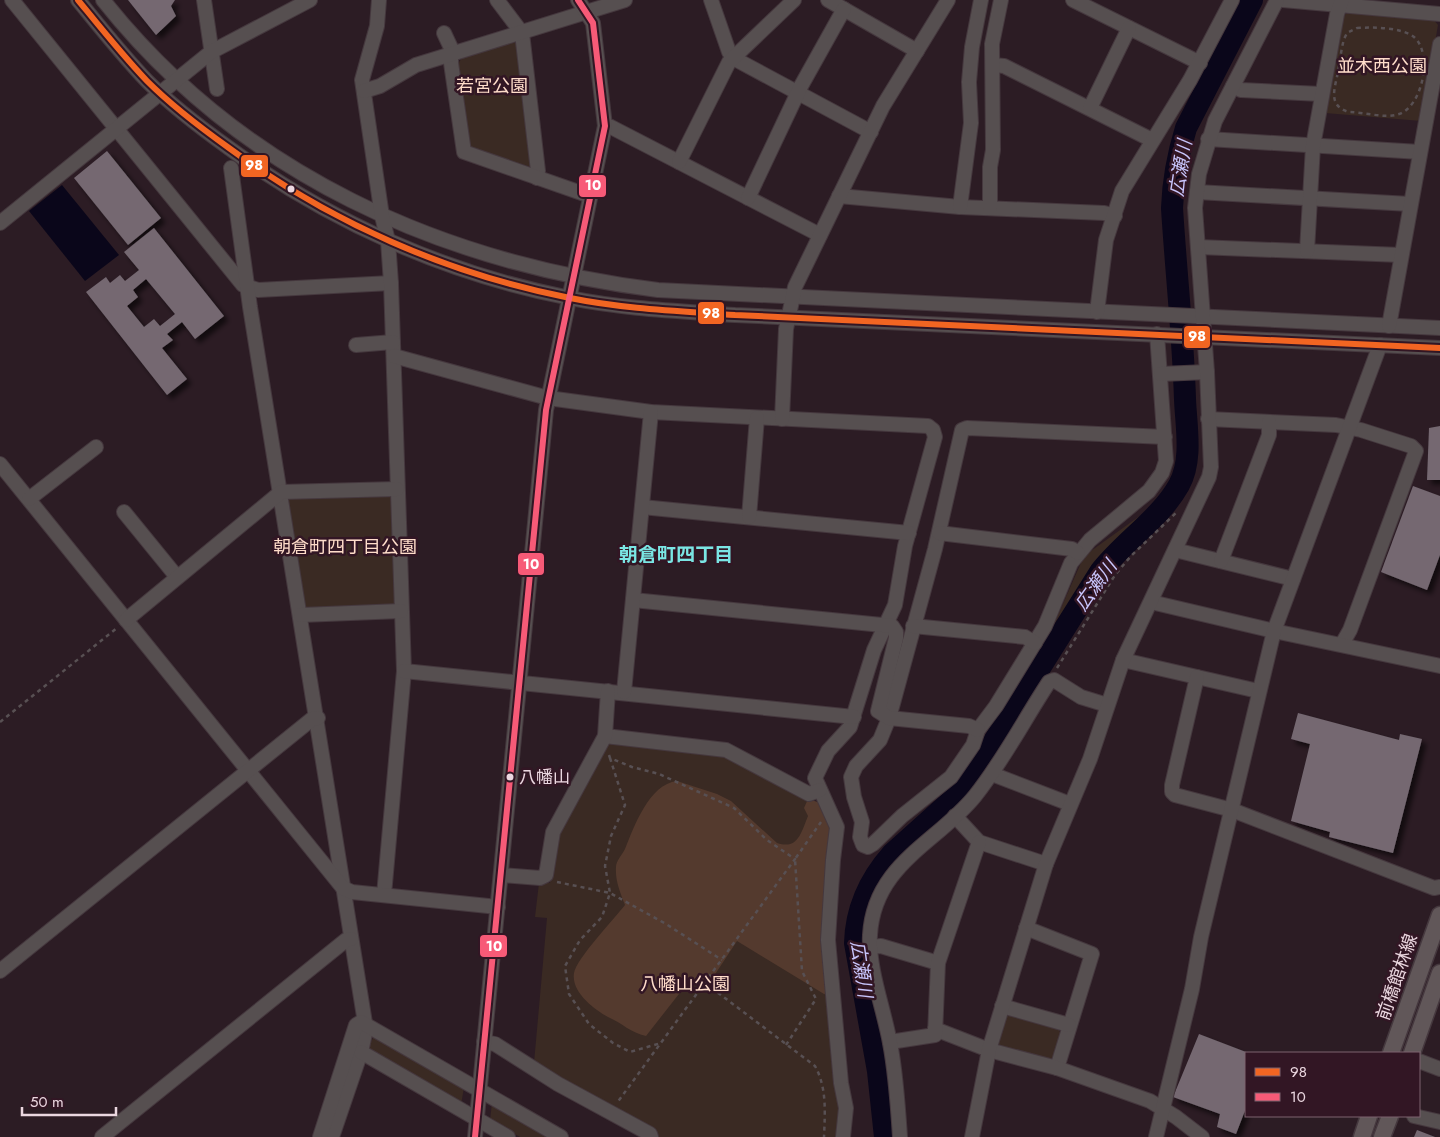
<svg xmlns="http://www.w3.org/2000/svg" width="1440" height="1137" font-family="Jost,'Noto Sans JP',sans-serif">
  <defs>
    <filter id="shadow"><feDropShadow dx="4.5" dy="4.5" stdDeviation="2.5" flood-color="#0009"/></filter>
  </defs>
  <rect width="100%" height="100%" fill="#2c1c24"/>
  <g fill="#3a2a23">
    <path d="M1348,12L1433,19L1438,25L1421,121L1325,113L1343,17Z"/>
    <path d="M514,42L520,46L531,167L474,151L468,144L457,65L462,58Z"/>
    <path d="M394,492L396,606L304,610L286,496Z"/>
    <path d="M1141,515L1092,571L1054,624L1084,556Z"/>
    <path d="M608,741L725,755L814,801L830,993L835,1087L840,1105L838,1137H658L659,1135L595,1100L534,1063L547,918L535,917L539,883H550L555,834Z"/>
    <path d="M1009,1014L1059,1030L1062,1037L1053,1062L998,1047L995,1043L1003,1017Z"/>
    <path d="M373,1038H378L464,1087L461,1105L372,1051L369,1046Z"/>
    <path d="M492,1103L550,1137H520L490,1120Z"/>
  </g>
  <path fill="#543a2e" d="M677,781L717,794L731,801L777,843C798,850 801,833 808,816L804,808L808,799L821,803L833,826L830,993L824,994L737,941L708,985L695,980L686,985L646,1036C631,1033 622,1023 608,1017C594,1009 571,992 574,973C577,958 614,919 625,905C620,892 615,880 616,867C616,861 622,855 625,849C634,827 649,784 677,781Z"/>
  <path fill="#0a061a" d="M62,185L119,255L85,281L29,211Z"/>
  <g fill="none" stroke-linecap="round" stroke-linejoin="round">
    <path stroke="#0a061a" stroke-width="22" d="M885,1137L878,1071L855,943C856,908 869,880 892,854L960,793L971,778L1100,572C1124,541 1160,519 1179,485C1193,460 1186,426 1185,399C1183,335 1176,272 1172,208C1173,180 1178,154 1186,128L1252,0"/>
  </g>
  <g fill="#746871" fill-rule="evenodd" filter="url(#shadow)">
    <path d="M128,0H175L171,6L176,16L156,35Z"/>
    <path d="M107,151L161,218L128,245L74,178Z"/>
    <path d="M154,228L224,316L195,339L182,322L167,334L173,340L162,348L187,379L167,395L86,292L106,277L110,283L120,275L125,281L139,270L124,252ZM146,279L175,314L160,326L154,319L144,327L127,306L138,297L133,290Z"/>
    <path d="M1440,426V480H1427L1429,428Z"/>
    <path d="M1413,486L1440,496V555L1427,590L1381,572Z"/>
    <path d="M1298,713L1399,740L1400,734L1422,739L1393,853L1329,837L1330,832L1291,821L1310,744L1291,739Z"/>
    <path d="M1199,1034L1246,1052V1108L1236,1134L1217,1127L1220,1114L1173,1097Z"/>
    <path d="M1417,1130L1435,1137H1414Z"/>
  </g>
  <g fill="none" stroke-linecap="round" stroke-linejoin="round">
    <g stroke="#45383e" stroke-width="16">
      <g id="minor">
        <path d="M12,0L243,285L258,290L391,283"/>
        <path d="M78,0C100,27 123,56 147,81C172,106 201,128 229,148C330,222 447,274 570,298C624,309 680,311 735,315L1440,348"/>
        <path d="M103,0C241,174 441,263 658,290L1440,328"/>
        <path d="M204,0L217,89"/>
        <path d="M379,0L377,26L362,80L382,216L388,241L391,283L404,671L384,895"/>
        <path d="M497,0L522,33L538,171L537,178"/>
        <path d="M711,0L729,52L735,59L871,132"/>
        <path d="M828,0L917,51"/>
        <path d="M1073,0L1200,63"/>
        <path d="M1283,0L1440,14"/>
        <path d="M444,33L451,48V63L464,152L590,196"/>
        <path d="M993,65L1004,66L1152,140"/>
        <path d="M1233,86L1241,90L1321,94"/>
        <path d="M364,91L380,86L416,65L625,0"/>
        <path d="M1090,108L1129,28"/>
        <path d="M605,126L611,127L820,235"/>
        <path d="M1208,139L1420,152"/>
        <path d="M679,162L729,62L794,0"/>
        <path d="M231,168L250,307L366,1029L361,1052L332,1137"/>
        <path d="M1197,192L1410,204"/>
        <path d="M839,196L960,207L1104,213L1115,216"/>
        <path d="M748,198L801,86L844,9"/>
        <path d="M960,207L971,123L969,82L972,47L981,0"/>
        <path d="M990,208V167L993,150L992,44L1001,0"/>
        <path d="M0,223L211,52L310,0"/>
        <path d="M1198,247L1401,255"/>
        <path d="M1307,251L1313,146L1337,14L1342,0"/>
        <path d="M1097,312L1106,240L1122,191L1190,80L1232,0"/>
        <path d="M1389,326L1440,44"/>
        <path d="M1157,334L1166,461L1162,473L1149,491L1090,540L1071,563L1045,626L996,706L978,730L973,745L951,777L902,816L873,844L868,847L863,845L860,837L862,822L854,797L851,777L856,766L880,740L889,718L935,549L962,430L967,428L1165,437"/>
        <path d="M356,345L393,342"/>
        <path d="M394,356L548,398L651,412L928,426L933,430L935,437L905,546L895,605L874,650L850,727L828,751L815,778L837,827L833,860L828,940L841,1083L846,1108L843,1137"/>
        <path d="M1161,374L1207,372"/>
        <path d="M782,419L786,329L795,287L883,106L948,0"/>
        <path d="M1208,419L1336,425L1361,430L1411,446L1416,451L1350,630L1342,644"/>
        <path d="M0,464L343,888L352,892L498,907"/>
        <path d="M29,499L96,447"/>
        <path d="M642,507L909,533"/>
        <path d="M124,512L177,577"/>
        <path d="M749,517L757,418"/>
        <path d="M939,533L1072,549L1078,553"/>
        <path d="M1175,550L1293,579"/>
        <path d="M1221,561L1269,435V422"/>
        <path d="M633,600L892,626L896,632V638L878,711L889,718L969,726L978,730"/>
        <path d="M1151,602L1274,631L1440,666"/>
        <path d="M301,615L401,611"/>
        <path d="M126,620L281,492L397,489"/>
        <path d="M913,626L1025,637L1035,643"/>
        <path d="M1123,660L1258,691"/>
        <path d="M404,671L854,717"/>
        <path d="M1197,677L1172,785V792L1175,795L1232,810L1434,888L1440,887"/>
        <path d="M624,692L651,412"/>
        <path d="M605,736L726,750L809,794L820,790"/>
        <path d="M992,774L1070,804"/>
        <path d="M955,816L979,842L1046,864"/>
        <path d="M501,875L540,878L546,875L553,832L605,736L608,691"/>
        <path d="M1026,928L1092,954L1057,1068"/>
        <path d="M870,947L881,946L938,963"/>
        <path d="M0,971L312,719L318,718"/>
        <path d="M1002,1006L1069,1025"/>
        <path d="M935,1029L989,1050L1057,1068L1150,1101L1176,1117L1202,1137"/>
        <path d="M484,1042L495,1044L558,1084L650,1134L651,1137"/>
        <path d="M890,1042L935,1035L938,963L979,842"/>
        <path d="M361,1052L508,1137"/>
        <path d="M1419,1061L1440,1069"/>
        <path d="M1414,1116L1440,1122"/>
        <path d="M102,1137L346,940L351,939"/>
        <path d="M320,1137L356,1025L361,1022L561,1137"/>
        <path d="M475,1137L546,410L605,126L593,23L578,0"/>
        <path d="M900,1137C898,1106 896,1074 890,1043C884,1009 868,969 870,935C874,864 937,843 975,796C1003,761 1024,720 1049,682L1054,680L1081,697L1107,705"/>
        <path d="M972,1137L989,1050L1046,864L1090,759L1123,660L1209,477L1211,467L1207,372L1195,208L1199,174L1215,121L1277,0"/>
        <path d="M1156,1137L1192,989L1201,937L1274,631L1380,345"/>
      </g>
    </g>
    <g stroke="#45383e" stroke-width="19">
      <g id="major">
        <path d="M1391,1053L1440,915"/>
        <path d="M1412,1053L1440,973"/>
        <path d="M1362,1137L1369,1116"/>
        <path d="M1382,1137L1390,1116"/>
      </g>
    </g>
    <g stroke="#585053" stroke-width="2.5" stroke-dasharray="4 4" stroke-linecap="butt">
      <path d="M1357,28C1373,27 1401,27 1414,37C1433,53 1423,106 1399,114C1385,119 1364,112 1349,112C1327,106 1335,88 1338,72C1340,61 1341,50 1344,39L1347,33Z"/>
      <path d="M1057,668L1115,575L1131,556L1178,511"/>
      <path d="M0,722L117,628"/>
      <path d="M609,755L610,758L632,767L659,774L734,808L767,840L795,859L617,1103"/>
      <path d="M610,758L625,805L611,836L605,866L610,893L602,917L580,940L565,966L569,994L589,1024L613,1043L630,1052L661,1043"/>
      <path d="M557,882L610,893L666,924L722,960"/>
      <path d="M705,983L815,1066C827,1088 825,1112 824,1137"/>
      <path d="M786,1045L816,999L802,971L795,859L821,822"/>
    </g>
    <use href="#minor" stroke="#564f50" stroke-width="14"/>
    <use href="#major" stroke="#615759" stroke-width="16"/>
    <g stroke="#321624" stroke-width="10">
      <path id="bus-1" d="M78,0C100,27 123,56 147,81C172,106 201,128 229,148C330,222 447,274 570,298C624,309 680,311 735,315L1440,348"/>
    </g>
    <g stroke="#321624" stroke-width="10">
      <path id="bus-2" d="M475,1137L546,410L605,126L593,23L578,0"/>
    </g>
    <use href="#bus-1" stroke="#f26522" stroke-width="6"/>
    <use href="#bus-2" stroke="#f75a77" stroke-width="6"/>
  </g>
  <g fill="#ebd7e0" stroke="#321624" stroke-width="2">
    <circle cx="291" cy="189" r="4.5"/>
    <circle cx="510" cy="777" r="4.5"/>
  </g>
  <g text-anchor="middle" stroke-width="5" stroke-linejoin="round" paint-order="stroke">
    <g font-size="17" fill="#ebd7e0" stroke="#321624" text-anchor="start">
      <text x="519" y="783">八幡山</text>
    </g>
    <g font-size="18" fill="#ffddca" stroke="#321624">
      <text x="1382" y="72">並木西公園</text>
      <text x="492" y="92">若宮公園</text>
      <text x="345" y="553">朝倉町四丁目公園</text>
      <text x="685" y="990">八幡山公園</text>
    </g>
    <g font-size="18" fill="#ebd7e0" stroke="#321624">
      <text transform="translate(1397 977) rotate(-71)" y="6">前橋館林線</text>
    </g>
    <g font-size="19" font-style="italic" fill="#c8c5fc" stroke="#321624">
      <text transform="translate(1180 168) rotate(-81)" y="7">広瀬川</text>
      <text transform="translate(1095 585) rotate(-54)" y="7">広瀬川</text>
      <text transform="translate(862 969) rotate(82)" y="7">広瀬川</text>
    </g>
    <g font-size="19" font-weight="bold" fill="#7ae6e4" stroke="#321624">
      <text x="676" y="561">朝倉町四丁目</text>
    </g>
  </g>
  <g stroke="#321624" stroke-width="2">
    <rect x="240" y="154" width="29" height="24" rx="5" fill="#f26522"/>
    <rect x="578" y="174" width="29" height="24" rx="5" fill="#f75a77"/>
    <rect x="697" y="301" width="28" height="24" rx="5" fill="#f26522"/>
    <rect x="1183" y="325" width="28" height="24" rx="5" fill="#f26522"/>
    <rect x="517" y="552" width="28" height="24" rx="5" fill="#f75a77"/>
    <rect x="479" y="934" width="29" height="24" rx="5" fill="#f75a77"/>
  </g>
  <g font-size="14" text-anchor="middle" font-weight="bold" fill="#fff">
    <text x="254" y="170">98</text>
    <text x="593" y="190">10</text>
    <text x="711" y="318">98</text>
    <text x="1197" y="341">98</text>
    <text x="531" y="569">10</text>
    <text x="494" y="951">10</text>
  </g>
  <rect x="1245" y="1052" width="175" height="65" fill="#321624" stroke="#7c636f"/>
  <rect x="1255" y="1068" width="25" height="8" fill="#f26522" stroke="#7c636f"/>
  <text x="1290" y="1077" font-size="15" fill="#ebd7e0">98</text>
  <rect x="1255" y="1093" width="25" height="8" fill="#f75a77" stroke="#7c636f"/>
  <text x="1290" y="1102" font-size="15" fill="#ebd7e0">10</text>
  <path d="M22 1107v8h94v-8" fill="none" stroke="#ebd7e0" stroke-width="2.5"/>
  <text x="30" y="1107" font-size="15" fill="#ebd7e0" stroke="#321624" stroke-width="4" paint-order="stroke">50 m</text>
</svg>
